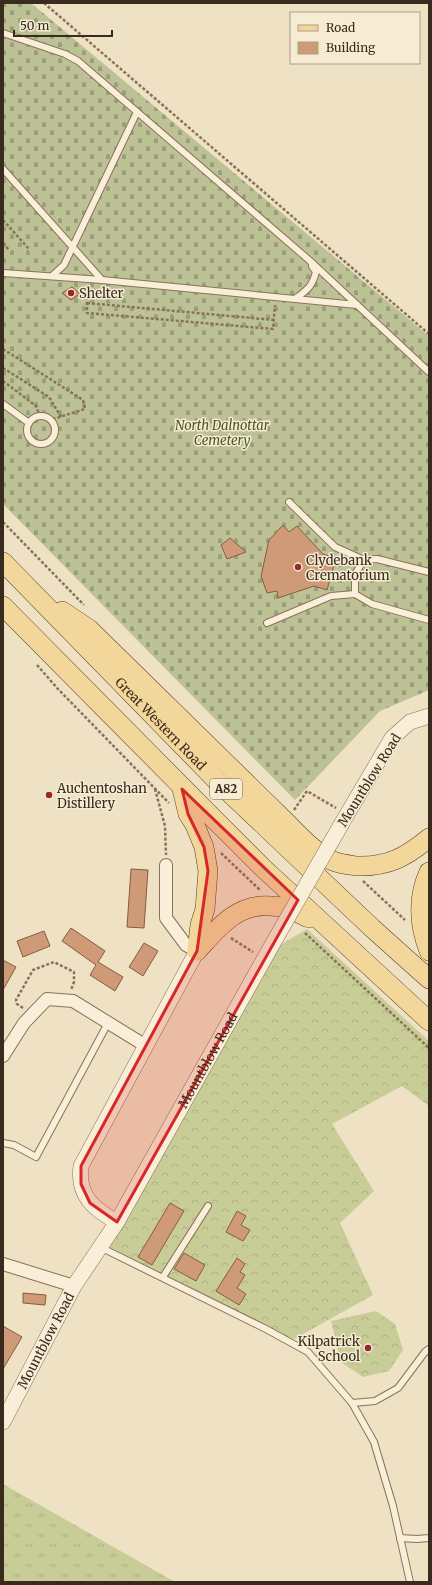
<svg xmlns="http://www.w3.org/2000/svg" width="432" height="1585" font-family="Merriweather,serif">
  <defs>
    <pattern id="grass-tufts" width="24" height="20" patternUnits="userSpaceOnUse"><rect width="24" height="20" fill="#c8cd97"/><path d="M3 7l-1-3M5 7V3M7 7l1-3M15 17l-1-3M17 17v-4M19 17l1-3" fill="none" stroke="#adb082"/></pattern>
    <pattern id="forest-crowns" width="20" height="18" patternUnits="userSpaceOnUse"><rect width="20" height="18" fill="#c8cd97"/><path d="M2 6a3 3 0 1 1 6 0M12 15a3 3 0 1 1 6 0" fill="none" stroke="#adb082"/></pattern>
    <pattern id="cemetery-stones" width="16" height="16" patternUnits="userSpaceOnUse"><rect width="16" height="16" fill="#bdc296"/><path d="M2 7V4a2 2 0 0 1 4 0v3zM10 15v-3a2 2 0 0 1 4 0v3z" fill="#9b9e7a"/></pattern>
  </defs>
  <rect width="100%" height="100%" fill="#efe1c3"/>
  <path fill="url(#grass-tufts)" d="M3,1484L175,1582H3Z"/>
  <g fill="url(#forest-crowns)">
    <path d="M307,929L429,1041V1106L402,1086L332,1124L374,1191L340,1223L373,1295L294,1339L266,1329L100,1247L268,952Z"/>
    <path d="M376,1311L395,1324L403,1350L389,1371L363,1377L341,1362L331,1321Z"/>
  </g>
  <path fill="url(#cemetery-stones)" d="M3,3H31L429,336V690L380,711L295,800L3,504Z"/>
  <g fill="#ce9a78" stroke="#895b3f">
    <path d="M72,287L80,294L71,300L62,293Z"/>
    <path d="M283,525L289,532L297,526L323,554L336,558L327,590L314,586L278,598L277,591L267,593L261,576L269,540Z"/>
    <path d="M230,538L246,552L227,559L221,545Z"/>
    <path d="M131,869L148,870L144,928L127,927Z"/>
    <path d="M71,928L105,951L98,962L123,977L115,991L90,975L96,965L62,941Z"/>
    <path d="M44,931L50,946L23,957L17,941Z"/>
    <path d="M144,943L158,951L143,976L129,967Z"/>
    <path d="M3,960L16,967L3,990Z"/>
    <path d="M170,1203L184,1211L152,1265L138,1257Z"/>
    <path d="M237,1211L246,1216L241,1225L250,1230L243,1241L226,1232Z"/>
    <path d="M184,1253L205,1265L196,1281L174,1269Z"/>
    <path d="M237,1258L245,1264L240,1272L245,1275L237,1288L246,1294L239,1305L216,1291Z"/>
    <path d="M23,1293L46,1295L45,1305L23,1303Z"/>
    <path d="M3,1326L22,1337L3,1369Z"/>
  </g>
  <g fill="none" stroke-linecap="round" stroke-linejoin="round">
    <g stroke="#897259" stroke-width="8">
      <g id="service">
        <path d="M3,33L65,54L78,61L309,260L429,372"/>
        <path d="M3,169L102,280"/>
        <path d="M3,273L102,280L357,305"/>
        <path d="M52,276L64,265L137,112"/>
        <path d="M295,299C307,290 312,287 316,272L312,266"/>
        <path d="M3,404L29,423"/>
        <circle cx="41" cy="430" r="14"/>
        <path d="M289,502L335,547L364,560"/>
        <path d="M429,572L377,559L364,560L355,574V594L372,604L429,620"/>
        <path d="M267,623L331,596L355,594"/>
        <path d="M3,1143L14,1145L36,1157L108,1023"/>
        <path d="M100,1247L266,1329L308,1352L352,1403L374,1442L393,1506L410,1582"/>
        <path d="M163,1277L208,1206"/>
        <path d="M352,1403L375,1401L398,1388L425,1352L429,1349"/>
        <path d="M400,1538L417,1539L429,1538"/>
      </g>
    </g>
    <g stroke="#897259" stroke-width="14">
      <g id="minor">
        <path d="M166,865V918L186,945L197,951"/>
        <path d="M3,1056L24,1023L47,999L73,1001L146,1046"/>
        <path d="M3,1264L74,1286"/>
      </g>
    </g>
    <g stroke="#897259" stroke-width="16">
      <g id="tertiary">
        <path d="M342,823L392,738L410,722L429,716"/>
        <path d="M117,1222C93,1209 77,1195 81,1166L197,951"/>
        <path id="s1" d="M3,1422L74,1286L117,1222L268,952"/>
      </g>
    </g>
    <g stroke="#57402e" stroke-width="20">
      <g id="primary">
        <path id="s2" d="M3,562L217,781L372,928L429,979"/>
        <path d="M3,606L213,818L263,868L429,1021"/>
        <path d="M62,611L89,629L286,822C300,836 315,853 333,861C340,864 350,865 357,866C388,867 406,857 429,838"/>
        <path d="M182,789L188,814L195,825L204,847L208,871L205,909L200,925L197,951"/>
        <path d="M429,872C417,898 419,925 429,951"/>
        <path d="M197,951C218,928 237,903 271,906C275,907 281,906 286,908C294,910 301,915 309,918"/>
      </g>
    </g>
    <g stroke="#897259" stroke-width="2.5" stroke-dasharray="3 2" stroke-linecap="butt">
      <path d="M44,3L429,334"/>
      <path d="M3,220L29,249"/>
      <path d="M3,243L9,250"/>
      <path d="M87,287V313L273,329L275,305"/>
      <path d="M87,303L274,320"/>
      <path d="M3,349L83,400L85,409L50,420"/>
      <path d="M3,368L49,397L61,417"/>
      <path d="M3,381L36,406L40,416"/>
      <path d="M3,522L84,605"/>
      <path d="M37,665L58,689L169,803"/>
      <path d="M155,789L165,826L166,855"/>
      <path d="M294,810L307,791L336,808"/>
      <path d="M221,853L261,891"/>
      <path d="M363,881L405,920"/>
      <path d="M305,933L429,1048"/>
      <path d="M231,938L253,952"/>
      <path d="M23,1008L17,1004L16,1000L33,970L54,962L74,972V982L71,990"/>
    </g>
    <use href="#service" stroke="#f9eed7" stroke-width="6"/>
    <use href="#minor" stroke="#f9eed7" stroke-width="12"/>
    <use href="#tertiary" stroke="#f9eed7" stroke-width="15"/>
    <use href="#primary" stroke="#f3d69a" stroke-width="19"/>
    <g stroke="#897259" stroke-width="16" stroke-linecap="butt">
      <path id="tertiary-bridge" d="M268,952L342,823"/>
    </g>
    <use href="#tertiary-bridge" stroke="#f9eed7" stroke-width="15"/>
  </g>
  <path fill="#d62828" fill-opacity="0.2" stroke="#d62828" stroke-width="3" stroke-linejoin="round" d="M182,789L298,900L117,1222L90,1203L81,1184V1166L197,951L208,871L204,847L188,814Z"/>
  <g fill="#99282b" stroke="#f6ebd3" stroke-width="1.5">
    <circle cx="71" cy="293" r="4"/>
    <circle cx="298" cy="567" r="4"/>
    <circle cx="49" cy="795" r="4"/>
    <circle cx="368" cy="1348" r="4"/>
  </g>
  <g text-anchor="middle" stroke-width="3" stroke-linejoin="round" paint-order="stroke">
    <rect fill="#f6ebd3" stroke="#726554" stroke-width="1" x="210" y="779" width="32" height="20" rx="3"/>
    <g font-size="12" font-weight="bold" fill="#392b1e">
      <text x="226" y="793">A82</text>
    </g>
    <g font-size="13" fill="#392b1e" stroke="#f6ebd3" text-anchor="start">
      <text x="79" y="298">Shelter</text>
      <text x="306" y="565">Clydebank<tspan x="306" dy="15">Crematorium</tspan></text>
      <text x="57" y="793">Auchentoshan<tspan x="57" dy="15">Distillery</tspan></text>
      <text x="360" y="1346" text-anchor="end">Kilpatrick<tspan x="360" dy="15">School</tspan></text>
    </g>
    <g font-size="13" font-style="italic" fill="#4a5624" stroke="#f6ebd3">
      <text x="222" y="430">North Dalnottar<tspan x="222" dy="15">Cemetery</tspan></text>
    </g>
    <g font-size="13" fill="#392b1e" stroke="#f6ebd3">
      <text dy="5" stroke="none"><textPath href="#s2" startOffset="226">Great Western Road</textPath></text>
      <text transform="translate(369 780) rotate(-58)" y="5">Mountblow Road</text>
      <text dy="5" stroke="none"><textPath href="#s1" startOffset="416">Mountblow Road</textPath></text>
      <text dy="5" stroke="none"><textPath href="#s1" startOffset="92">Mountblow Road</textPath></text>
    </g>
  </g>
  <rect width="432" height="1585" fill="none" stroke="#392b1e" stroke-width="8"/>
  <rect x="290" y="12" width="130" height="52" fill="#f6ebd3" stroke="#aa9e8b"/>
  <rect x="298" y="25" width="20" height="6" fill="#f3d69a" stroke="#aa9e8b"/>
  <text x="326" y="32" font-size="12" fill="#392b1e">Road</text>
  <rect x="298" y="42" width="20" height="12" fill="#ce9a78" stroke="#aa9e8b"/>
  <text x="326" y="52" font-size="12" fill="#392b1e">Building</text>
  <path d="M14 30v6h98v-6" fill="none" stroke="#392b1e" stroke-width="2"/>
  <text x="20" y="30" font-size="12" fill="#392b1e" stroke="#f6ebd3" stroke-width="3" paint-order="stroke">50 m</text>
</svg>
